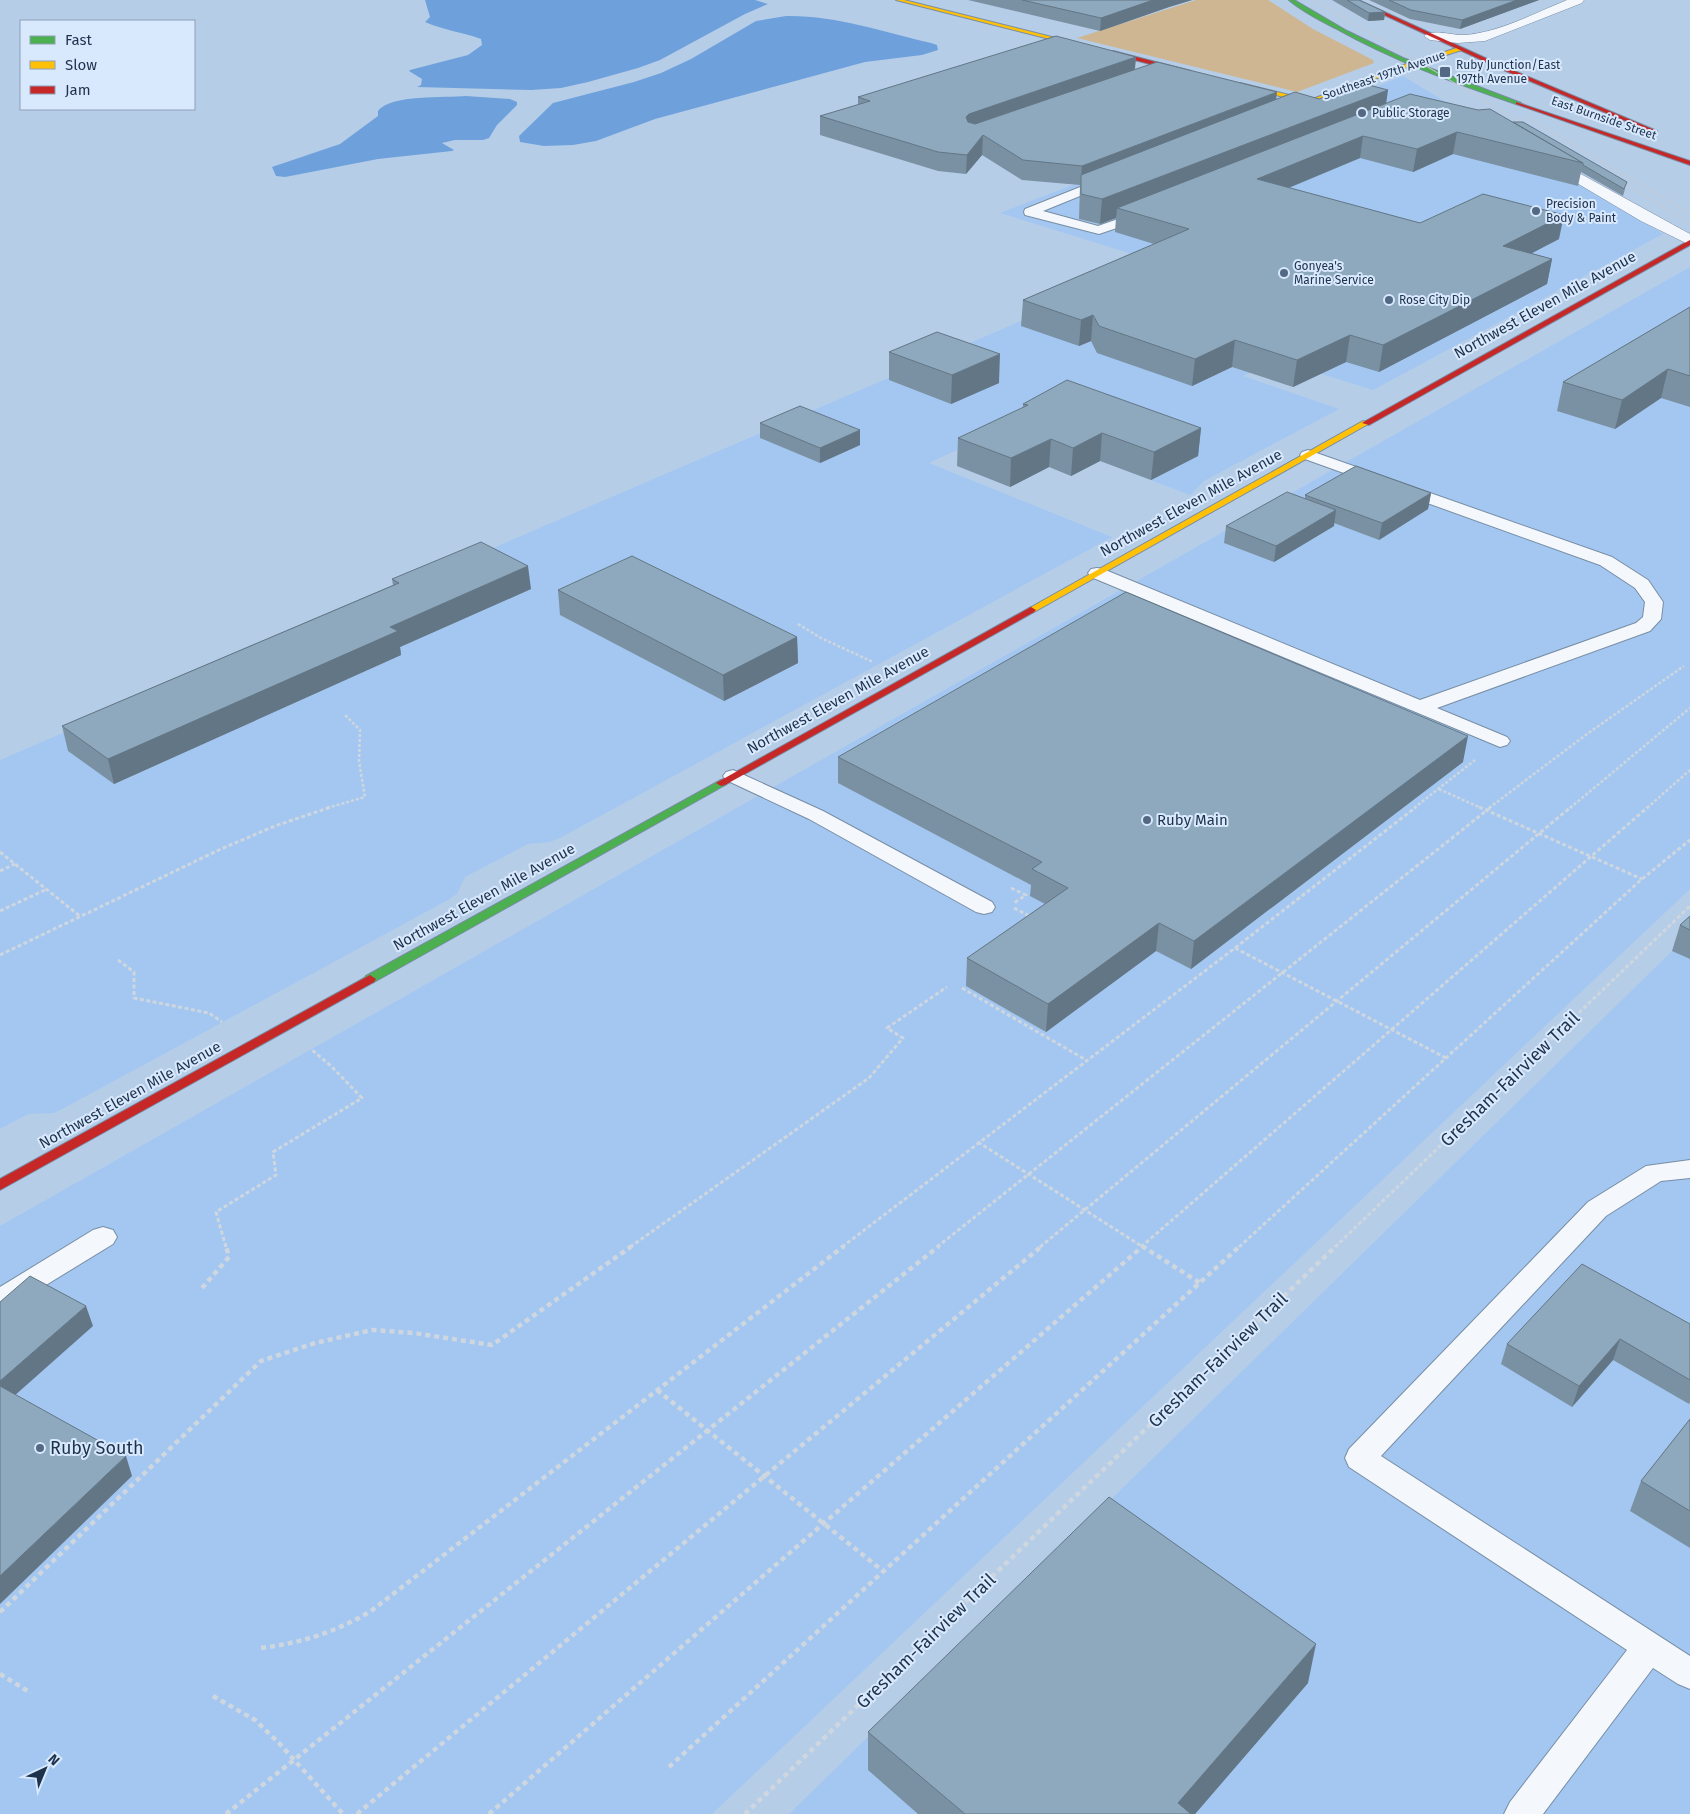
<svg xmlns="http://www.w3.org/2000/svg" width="1690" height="1814" font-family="'Fira Sans',sans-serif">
  <rect width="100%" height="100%" fill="#b6cde8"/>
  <g fill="#a3c7f1">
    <path d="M1403,76L1663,234L1373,390L1277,360L1243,376L1339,409L1204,481L1190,495L1009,426L929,463L1112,537L560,838L550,842L528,844L465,877L457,894L448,900L66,1107L54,1113L28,1114L0,1129V760L1158,262L1000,213L1282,105L1321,109Z"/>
    <path d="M1690,267V889L712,1814H0V1226Z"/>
    <path d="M1690,933V1814H789L1670,953Z"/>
  </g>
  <path fill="#ceb693" d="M1196,0H1268L1313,29L1373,60L1374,63L1297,92L1077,38Z"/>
  <g fill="#6ea1dc">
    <path d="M425,0H755L768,4L745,14L660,60L638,68L588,82L561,88L531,90L417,87L421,85L422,79L409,71L410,70L468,55L482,45L481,39C462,32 443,30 425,22L430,17Z"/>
    <path d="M786,16C835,15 883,32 931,43L937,45L938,50L922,55L865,62L655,119L596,141L573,145L544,146L520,142L519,136L553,103L634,82L661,73L691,59L756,21Z"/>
    <path d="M466,96L510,99L517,102V105L497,125L489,138L483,140H455L442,143L454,150L452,151L378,159L285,177L276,176L272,167L340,144L378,116V111C391,94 445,98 466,96Z"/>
  </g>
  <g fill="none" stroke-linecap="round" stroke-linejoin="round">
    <g stroke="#788da4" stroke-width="2">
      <g id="lane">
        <path d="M1108,176L1114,180L1112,183L1043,211L1098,226L1144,210L1149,211L1150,214L1149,217L1099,234L1025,215L1024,212L1025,209Z"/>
        <path d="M1308,450L1612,557L1648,580L1663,602L1661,619L1650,631L1437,708L1507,737L1510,741L1507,745L1500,747L1091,577L1088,573L1091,569L1097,568L1103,569L1420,700L1636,623L1643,617L1645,602L1635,588L1600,565L1302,458L1300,455L1302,452Z"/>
        <path d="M733,770L823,811L992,902L995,907L992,912L984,914L976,912L809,819L726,780L723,776L726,772Z"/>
        <path d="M1690,1160V1178L1661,1181L1606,1216L1381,1456L1690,1656V1689L1678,1684L1653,1668L1543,1814H1504L1510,1802L1627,1650L1349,1467L1345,1458L1349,1449L1588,1202L1646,1166Z"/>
        <path d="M103,1227L113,1230L117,1237L113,1244L10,1307L0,1310V1287L93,1230Z"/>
      </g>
    </g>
    <g stroke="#788da4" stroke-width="1">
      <g id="street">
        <path d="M1567,0H1584L1582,3L1485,41L1458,43L1430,40L1424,36C1431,28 1454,36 1465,35C1500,32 1535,13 1567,0Z"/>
        <path d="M1548,156L1690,234V245L1641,221L1543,163L1541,160L1543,157Z"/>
      </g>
    </g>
    <g stroke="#788da4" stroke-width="2">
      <g id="fast">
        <path d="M1289,0H1294L1347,31L1403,58L1521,103L1516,104C1454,83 1392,60 1335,28C1319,20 1302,11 1289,0Z"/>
        <path d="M721,780L726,783L725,785L374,982L370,983L364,979L366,976Z"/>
      </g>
    </g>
    <g stroke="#788da4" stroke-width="2">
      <g id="slow">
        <path d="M896,0H904L1116,53L1113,55Z"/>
        <path d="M1460,47L1462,50L1398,70L1310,104L1237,85L1240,83L1310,100L1394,68Z"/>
        <path d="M1363,421L1370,423L1034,612H1028L1026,610Z"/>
      </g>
    </g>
    <g stroke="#788da4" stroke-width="2">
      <g id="jam">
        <path d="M1352,0H1358L1505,67L1657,131L1652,132L1501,69Z"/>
        <path d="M1113,51L1191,71L1192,72L1189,74L1111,54Z"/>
        <path d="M1516,102L1690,161V165L1516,104Z"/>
        <path d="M1690,240V245L1369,425L1362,423Z"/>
        <path d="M1031,607L1036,610L1034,612L725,785L721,786L716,783Z"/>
        <path d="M370,975L376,979L374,982L0,1190V1179Z"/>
      </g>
    </g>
    <g stroke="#ced6df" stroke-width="2.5" stroke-dasharray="3 2" stroke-linecap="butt">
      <path d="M798,624L821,638L873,662"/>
      <path d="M1439,789L1481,808"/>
      <path d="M327,808L365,797L359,761L360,730L345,715"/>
      <path d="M1414,808L1475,760"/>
      <path d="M1489,808L1587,734L1684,666"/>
      <path d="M1570,808L1690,708"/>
      <path d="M1647,808L1690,770"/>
    </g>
    <g stroke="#ced6df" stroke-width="3" stroke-dasharray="4 2.5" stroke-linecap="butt">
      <path d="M1479,807L1642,879"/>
      <path d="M0,852L81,917"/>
      <path d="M0,871L15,864"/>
      <path d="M1011,888L1026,895L1014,903"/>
      <path d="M1014,908L1031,917"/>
      <path d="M0,911L47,889"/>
      <path d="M1235,948L1446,1058"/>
      <path d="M0,955L221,849L275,826L331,807"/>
      <path d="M118,960L134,972V998L209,1013L222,1022"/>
      <path d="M962,988L1086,1060"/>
      <path d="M978,1142L1143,1247"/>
      <path d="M226,1247L216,1212L276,1175L273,1152L362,1098L331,1066L312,1050"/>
      <path d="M630,1247L869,1078L903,1038L887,1028L947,987"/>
      <path d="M842,1247L1235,948L1416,807"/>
      <path d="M937,1247L1491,807"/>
      <path d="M1040,1247L1571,807"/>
      <path d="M1141,1247L1648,807"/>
      <path d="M1239,1247L1642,879L1690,840"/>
      <path d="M1335,1247L1690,906"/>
    </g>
    <g stroke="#ced6df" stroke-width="4.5" stroke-dasharray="5 4" stroke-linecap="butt">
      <path d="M1142,1246L1200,1283"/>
      <path d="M202,1288L229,1257L226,1246"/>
      <path d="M657,1390L883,1571"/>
      <path d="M0,1612L261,1361L315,1343L372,1330L414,1333L492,1345L632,1246"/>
      <path d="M261,1648C301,1643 336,1632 371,1611L844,1246"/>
      <path d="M0,1674L31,1693"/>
      <path d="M213,1696L255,1720L278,1742L343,1814"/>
      <path d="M669,1767L1240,1246"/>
      <path d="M226,1814L939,1246"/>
      <path d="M357,1814L1042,1246"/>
      <path d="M489,1814L1143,1246"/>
      <path d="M745,1814L1336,1246"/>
    </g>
    <use href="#lane" fill="#f4f8fc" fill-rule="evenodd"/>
    <use href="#street" fill="#f4f8fc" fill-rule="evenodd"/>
    <use href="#fast" fill="#4caf50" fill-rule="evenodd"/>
    <use href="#slow" fill="#ffc107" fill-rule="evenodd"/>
    <use href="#jam" fill="#c62828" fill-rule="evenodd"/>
    <g stroke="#c4cad3" stroke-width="1">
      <path d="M1314,0L1531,128"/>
      <path d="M1526,117L1690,214"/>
      <path d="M1615,178L1690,223"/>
    </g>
  </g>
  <g fill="#7a91a3">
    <path d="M968,0H1192L1169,7L1100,31Z"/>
    <path d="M1332,0H1359L1385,12L1384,20L1368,21Z"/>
    <path d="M1369,0H1539L1460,29L1410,19Z"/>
    <path d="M1136,57L1135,70L1276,99H1319L1386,103L1513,122H1523L1625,189L1623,196L1581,172L1578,186L1453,154L1413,172L1360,158L1289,188L1420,223L1559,239L1531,253L1552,259L1547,284L1379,372L1346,362L1293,387L1232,367L1192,386L1097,353L1091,341L1079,346L1021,326L1023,300L1154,244L1115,232L1116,218L1100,224L1079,219L1080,185L1022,180L982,155L966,174L938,171L820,135V116L858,105V97Z"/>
    <path d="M1690,307V407L1661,398L1615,429L1557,411L1563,382Z"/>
    <path d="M889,352L999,383L951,404L889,380Z"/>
    <path d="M1023,404L1201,428L1198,456L1151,480L1100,461L1071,476L1049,467L1010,487L957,466L958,438L1023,408Z"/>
    <path d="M760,423L860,445L820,463L760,438Z"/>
    <path d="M1431,493L1428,509L1379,540L1334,523V526L1274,562L1224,543L1226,526L1305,498V495Z"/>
    <path d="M392,579L531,589L400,647L401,655L114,784L68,751L62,726L393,585Z"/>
    <path d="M558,590L797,637L798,663L724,701L560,615Z"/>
    <path d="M838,757L1463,762L1191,969L1156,951L1046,1032L966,986L967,958L1045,904L1030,896L1031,885L838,783Z"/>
    <path d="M1690,916V959L1672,951L1680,925Z"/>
    <path d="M1690,1324V1402L1689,1404L1613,1360L1572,1407L1501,1364L1507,1344Z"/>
    <path d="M1690,1419V1548L1630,1511L1641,1481Z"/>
    <path d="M1308,1683L1195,1814H918L868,1770V1732Z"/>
  </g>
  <g fill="#637685">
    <path d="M1153,0H1192L1169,7L1100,31L1101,18Z"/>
    <path d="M1517,0H1539L1460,29L1462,20Z"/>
    <path d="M1385,12L1384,20L1368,21L1369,13Z"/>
    <path d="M1136,57L1134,74L968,132L966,117L969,114Z"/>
    <path d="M1388,90L1385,112L1117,208L1116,218L1100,224L1102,199Z"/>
    <path d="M1277,92L1275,110L1081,180L1082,166Z"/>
    <path d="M1457,132L1453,154L1413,172L1417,149Z"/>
    <path d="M983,135L982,155L966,174L967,155Z"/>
    <path d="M1363,136L1360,158L1254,202L1257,179Z"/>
    <path d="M1564,215L1559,239L1498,271L1503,246Z"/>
    <path d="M1552,259L1547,284L1379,372L1383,345Z"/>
    <path d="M1093,315L1091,341L1079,346L1081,320Z"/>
    <path d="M1350,335L1346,362L1293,387L1297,360Z"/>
    <path d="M1235,340L1232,367L1192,386L1195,359Z"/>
    <path d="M1000,354L999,383L951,404L952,375Z"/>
    <path d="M1668,369L1661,398L1615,429L1622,400Z"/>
    <path d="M1201,428L1198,456L1151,480L1154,452Z"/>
    <path d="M860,430V445L820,463V448Z"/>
    <path d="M1102,433L1100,461L1071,476L1073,448Z"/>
    <path d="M1051,439L1049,467L1010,487L1011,458Z"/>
    <path d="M1431,493L1428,509L1379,540L1382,523Z"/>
    <path d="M1336,510L1334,526L1274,562L1276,546Z"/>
    <path d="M528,566L531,589L400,647L401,655L114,784L108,759L390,627Z"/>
    <path d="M797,637L798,663L724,701L723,675Z"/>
    <path d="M1468,736L1463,762L1191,969L1194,941Z"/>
    <path d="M1159,923L1156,951L1046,1032L1048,1004Z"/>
    <path d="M86,1306L93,1326L4,1405L0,1394V1381Z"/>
    <path d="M1620,1339L1613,1360L1572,1407L1579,1386Z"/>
    <path d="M126,1456L132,1476L0,1604V1576Z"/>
    <path d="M1316,1644L1308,1683L1195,1814H1176L1178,1803Z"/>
  </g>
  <g fill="#8ea9be" stroke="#637685">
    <path d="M1022,0H1153L1101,18Z"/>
    <path d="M1347,0H1359L1385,12L1369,13Z"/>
    <path d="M1389,0H1517L1462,20L1411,10Z"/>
    <path d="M1056,36L1136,57L969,114L966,117L968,122L975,124L1157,62L1277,92L1082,166L1023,160L983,135L967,155L938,152L820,116L870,101L858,97Z"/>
    <path d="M1361,83L1388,90L1102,199L1081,194V175L1295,92L1319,99Z"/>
    <path d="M1410,94L1478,110L1490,109L1583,163L1457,132L1417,149L1363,136L1257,179L1420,223L1483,194L1564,215L1503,246L1552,259L1383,345L1350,335L1297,360L1235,340L1195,359L1099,326L1093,315L1081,320L1023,300L1189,229L1117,208Z"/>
    <path d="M1513,122H1523L1627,182L1624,189L1583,165V163Z"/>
    <path d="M1690,307V376L1668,369L1622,400L1563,382Z"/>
    <path d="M937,332L1000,354L952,375L889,352Z"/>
    <path d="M1067,380L1201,428L1154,452L1102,433L1073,448L1051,439L1011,458L958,438L1028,405L1023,404Z"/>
    <path d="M800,406L860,430L820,448L760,423Z"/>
    <path d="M1356,466L1431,493L1382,523L1305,495Z"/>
    <path d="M1287,492L1336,510L1276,546L1226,526Z"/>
    <path d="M481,542L528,566L390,627L398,631L108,759L62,726L399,583L392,579Z"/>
    <path d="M632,556L797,637L723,675L558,590Z"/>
    <path d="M1126,592L1468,736L1194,941L1159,923L1048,1004L967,958L1068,888L1032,869L1042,862L838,757Z"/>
    <path d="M1690,916V930L1680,925Z"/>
    <path d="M1582,1264L1690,1324V1380L1620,1339L1579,1386L1507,1344Z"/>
    <path d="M30,1276L86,1306L0,1381V1302Z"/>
    <path d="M0,1386L126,1456L0,1576Z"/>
    <path d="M1690,1419V1511L1641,1481Z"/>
    <path d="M1109,1497L1316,1644L1178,1803L1191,1814H965L868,1732Z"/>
  </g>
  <g fill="#536883" stroke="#d9e9fd" stroke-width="2">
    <rect x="1439" y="66" width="12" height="12" rx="2.5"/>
    <circle cx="1362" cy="113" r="5"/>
    <circle cx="1536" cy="211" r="5"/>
    <circle cx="1284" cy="273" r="5"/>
    <circle cx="1389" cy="300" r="5"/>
    <circle cx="1147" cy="820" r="5"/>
    <circle cx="40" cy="1448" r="5"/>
  </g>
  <g text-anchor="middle" stroke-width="4" stroke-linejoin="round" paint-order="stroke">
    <g font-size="12" fill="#1d324c" stroke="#d9e9fd" text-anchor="start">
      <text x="1456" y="69">Ruby Junction/East<tspan x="1456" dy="14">197th Avenue</tspan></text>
      <text x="1372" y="117">Public Storage</text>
      <text x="1546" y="208">Precision<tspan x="1546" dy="14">Body &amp; Paint</tspan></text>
      <text x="1294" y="270">Gonyea's<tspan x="1294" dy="14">Marine Service</tspan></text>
      <text x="1399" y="304">Rose City Dip</text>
    </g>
    <g font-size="12" fill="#1d324c" stroke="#d9e9fd">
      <text transform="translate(1384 75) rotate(-19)" y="4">Southeast 197th Avenue</text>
      <text transform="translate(1604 118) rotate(19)" y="4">East Burnside Street</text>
    </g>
    <g font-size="15" fill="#1d324c" stroke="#d9e9fd">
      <text transform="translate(1545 305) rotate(-29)" y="5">Northwest Eleven Mile Avenue</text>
      <text transform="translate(1191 503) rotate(-29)" y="5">Northwest Eleven Mile Avenue</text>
      <text transform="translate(838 700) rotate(-29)" y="5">Northwest Eleven Mile Avenue</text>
      <text transform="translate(484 897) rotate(-29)" y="5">Northwest Eleven Mile Avenue</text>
      <text transform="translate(130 1095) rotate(-29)" y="5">Northwest Eleven Mile Avenue</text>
    </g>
    <g font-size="15" fill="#1d324c" stroke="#d9e9fd" text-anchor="start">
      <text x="1157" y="825">Ruby Main</text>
    </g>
    <g font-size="18" fill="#1d324c" stroke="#d9e9fd">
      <text transform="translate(1510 1079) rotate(-44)" y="6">Gresham-Fairview Trail</text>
      <text transform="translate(1218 1360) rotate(-44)" y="6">Gresham-Fairview Trail</text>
      <text transform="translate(926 1641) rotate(-44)" y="6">Gresham-Fairview Trail</text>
    </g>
    <g font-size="18" fill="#1d324c" stroke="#d9e9fd" text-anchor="start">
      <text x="50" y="1454">Ruby South</text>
    </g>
  </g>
  <rect x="20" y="20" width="175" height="90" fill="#d9e9fd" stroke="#8ea0b6"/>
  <rect x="30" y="36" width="25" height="8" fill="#4caf50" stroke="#8ea0b6"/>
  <text x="65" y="45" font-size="15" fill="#1d324c">Fast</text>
  <rect x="30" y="61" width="25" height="8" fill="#ffc107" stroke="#8ea0b6"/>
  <text x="65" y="70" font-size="15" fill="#1d324c">Slow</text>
  <rect x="30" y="86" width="25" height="8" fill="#c62828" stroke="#8ea0b6"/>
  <text x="65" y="95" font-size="15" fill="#1d324c">Jam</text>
  <g transform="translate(45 1769) rotate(44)" stroke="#d9e9fd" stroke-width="4" paint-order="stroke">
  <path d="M0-4L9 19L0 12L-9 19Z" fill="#1d324c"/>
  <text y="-8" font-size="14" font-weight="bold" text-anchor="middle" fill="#1d324c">N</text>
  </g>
</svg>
